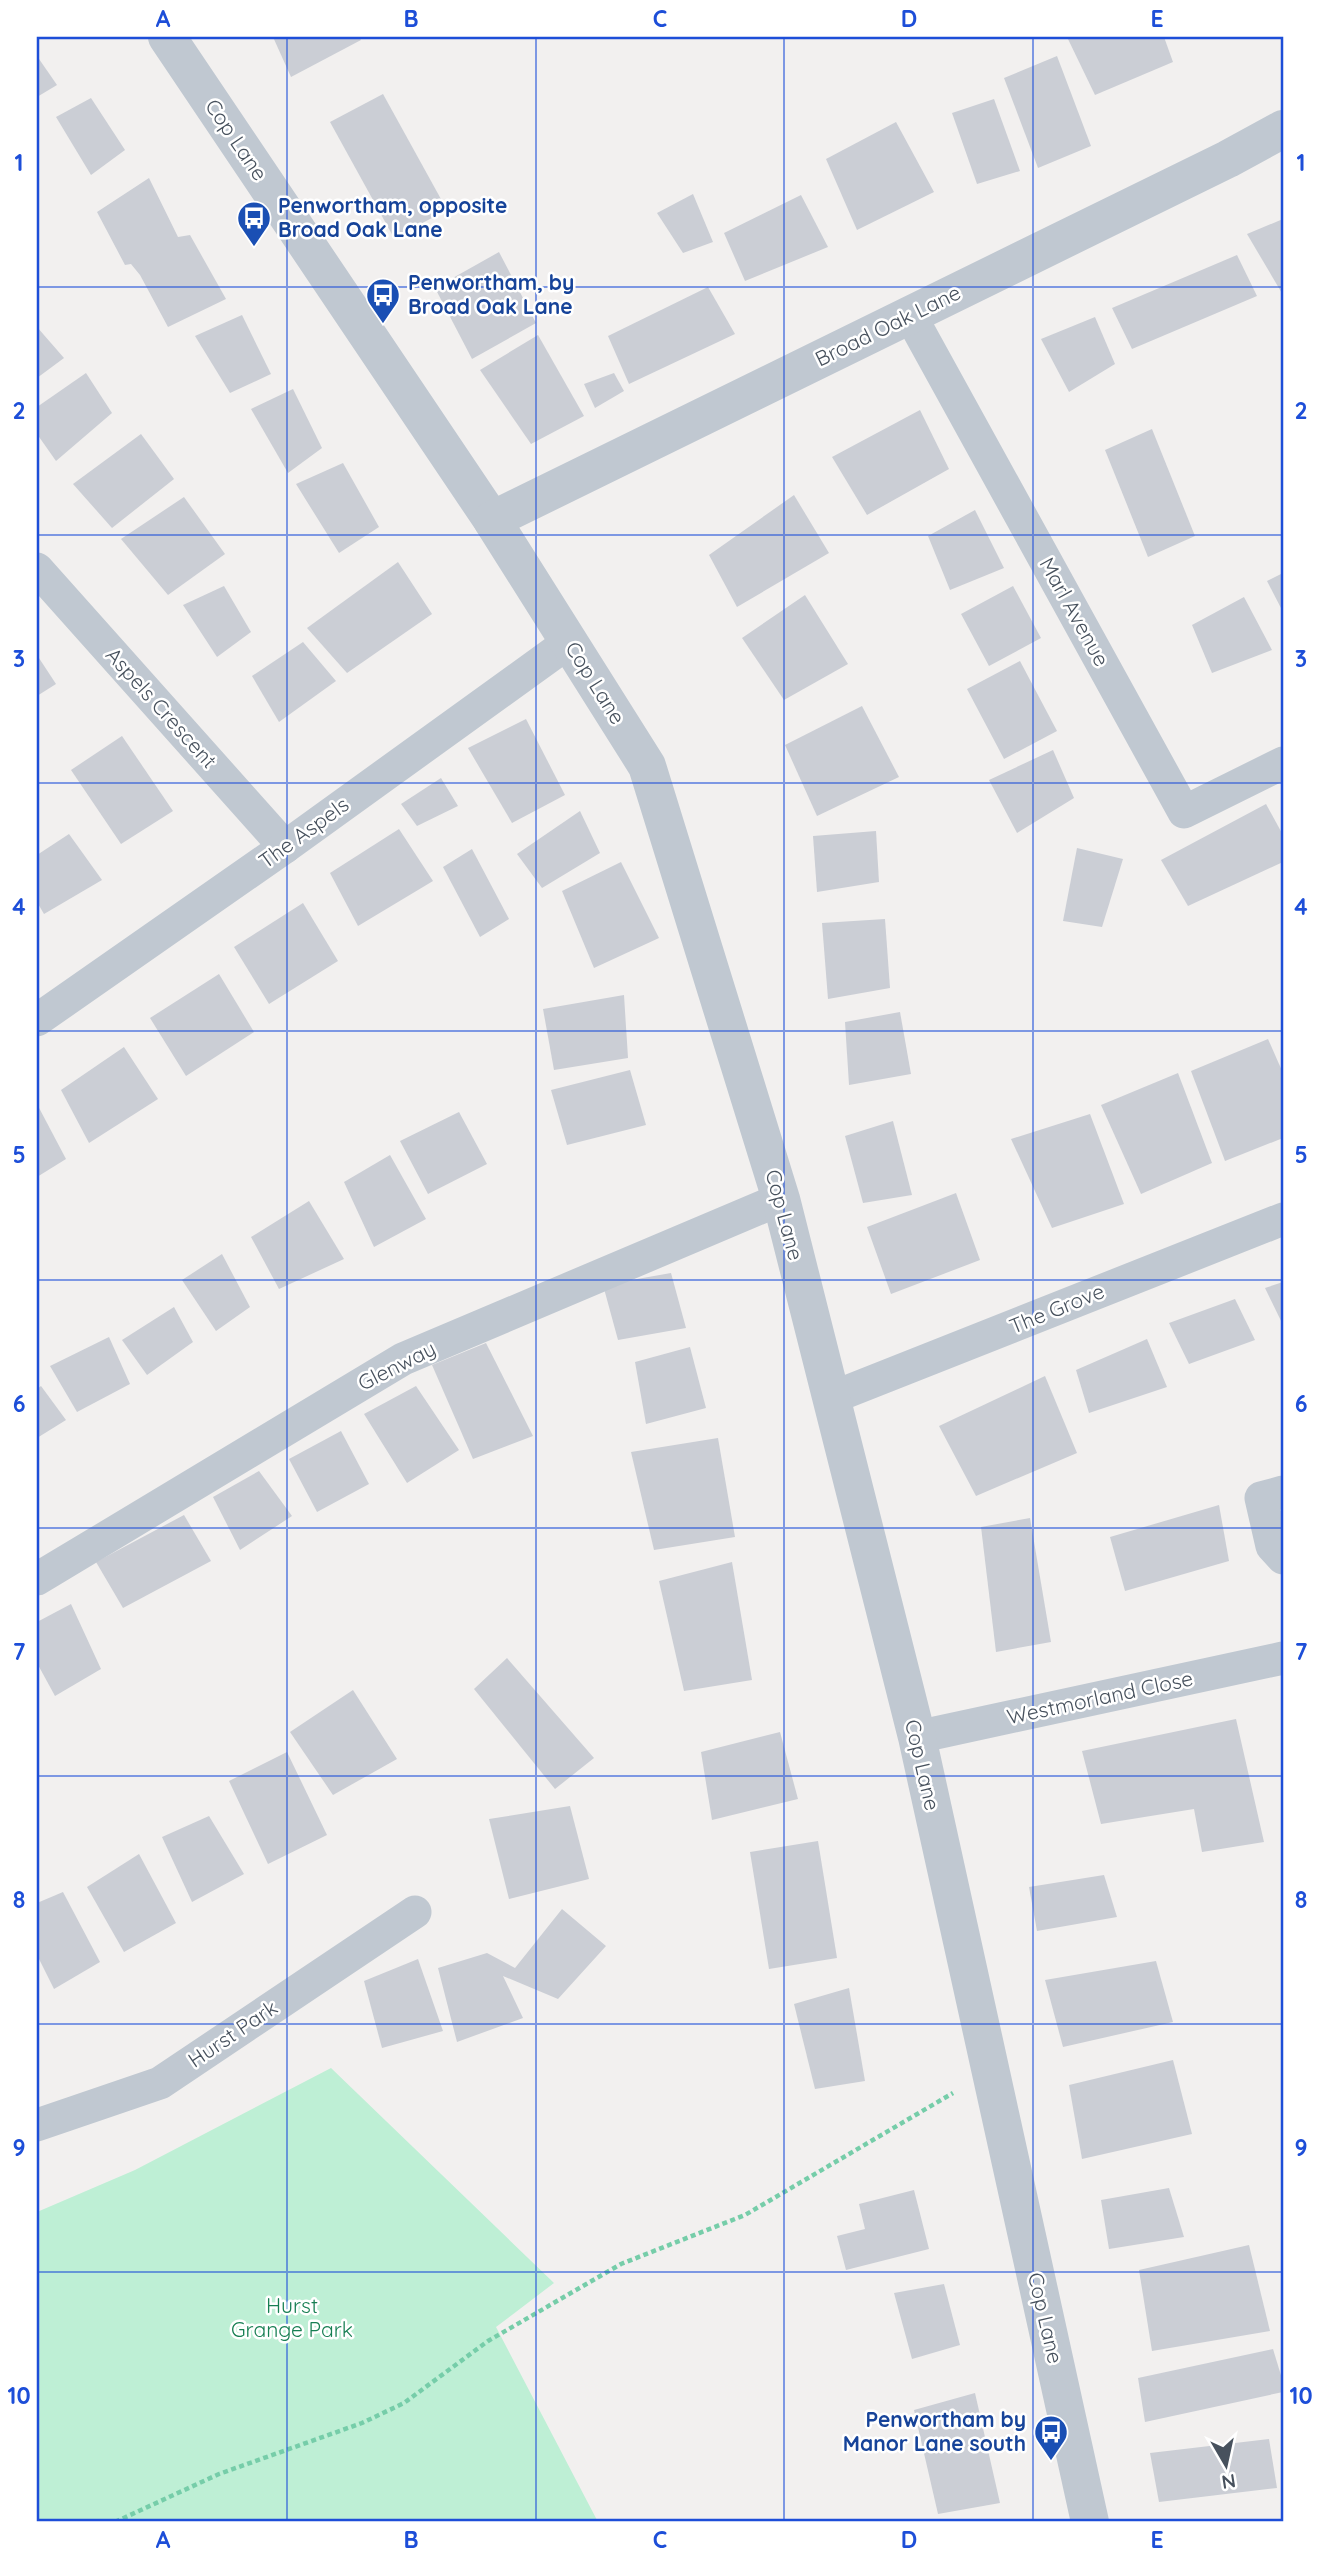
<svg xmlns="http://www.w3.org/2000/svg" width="1320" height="2559" font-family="Quicksand,sans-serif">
  <rect width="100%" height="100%" fill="#f2f0ef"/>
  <path fill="#beefd5" d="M331,2068L554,2283L496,2327L598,2522H37V2212L135,2170Z"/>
  <g fill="#cbced5">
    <path d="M273,37H359L361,40L291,77Z"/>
    <path d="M1067,37H1164L1173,62L1095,95Z"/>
    <path d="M37,56L57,85L37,97Z"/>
    <path d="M1057,56L1091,146L1038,168L1004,78Z"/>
    <path d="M383,94L447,210L394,238L330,122Z"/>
    <path d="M91,98L125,150L91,175L56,117Z"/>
    <path d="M994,99L1020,171L977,184L952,113Z"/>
    <path d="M896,122L934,192L857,230L826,159Z"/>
    <path d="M149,178L178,237L190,235L226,299L168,327L140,275L131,264L125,265L97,212Z"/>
    <path d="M693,194L713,242L683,253L657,213Z"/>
    <path d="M801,195L828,247L745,281L724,233Z"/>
    <path d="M1283,219V295L1247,234Z"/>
    <path d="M499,252L536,323L472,359L435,288Z"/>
    <path d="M1237,255L1257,296L1132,349L1112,308Z"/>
    <path d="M708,287L735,334L629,384L608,336Z"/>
    <path d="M242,315L271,374L230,393L195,336Z"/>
    <path d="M1095,317L1115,364L1069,392L1041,339Z"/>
    <path d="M37,327L64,358L37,378Z"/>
    <path d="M538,335L584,416L531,444L480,370Z"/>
    <path d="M86,373L112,413L56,461L37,434V407Z"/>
    <path d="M614,373L624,391L595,408L584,384Z"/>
    <path d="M293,389L322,448L288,473L251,409Z"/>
    <path d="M920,410L949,469L867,515L832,457Z"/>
    <path d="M1152,429L1195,536L1148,557L1105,450Z"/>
    <path d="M141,434L174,479L112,528L73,484Z"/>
    <path d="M343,463L379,527L339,553L296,484Z"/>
    <path d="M794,495L829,553L737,607L709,555Z"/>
    <path d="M184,497L225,554L168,595L121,539Z"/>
    <path d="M975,510L1004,568L950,590L928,536Z"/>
    <path d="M398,562L432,614L347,673L307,628Z"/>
    <path d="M1283,573V612L1267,581Z"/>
    <path d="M224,586L251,632L217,657L183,605Z"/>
    <path d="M1013,586L1041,638L989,666L961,614Z"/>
    <path d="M805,595L848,664L784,700L742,638Z"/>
    <path d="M1244,597L1272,650L1212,673L1192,625Z"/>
    <path d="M303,642L336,681L279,722L252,676Z"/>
    <path d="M37,655L56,684L37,696Z"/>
    <path d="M1020,661L1057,731L1004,759L967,689Z"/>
    <path d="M862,706L899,777L817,816L785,745Z"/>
    <path d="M526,719L565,795L512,823L468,748Z"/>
    <path d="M122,736L173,811L121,844L71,770Z"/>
    <path d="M1053,750L1074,798L1017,833L989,780Z"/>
    <path d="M441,778L458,806L417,826L401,804Z"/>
    <path d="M1266,804L1283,835V862L1188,906L1161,860Z"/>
    <path d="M580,811L600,853L542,888L517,854Z"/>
    <path d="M399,829L433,881L358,926L330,873Z"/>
    <path d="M876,831L879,882L817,892L813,836Z"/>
    <path d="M69,834L102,880L44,914L37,902V855Z"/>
    <path d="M1077,848L1123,859L1102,927L1063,921Z"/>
    <path d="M472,849L509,919L480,937L443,867Z"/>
    <path d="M621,862L659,938L594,968L562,891Z"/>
    <path d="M303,903L338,961L269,1004L234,947Z"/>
    <path d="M885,919L890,988L828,999L822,923Z"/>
    <path d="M219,974L254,1032L186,1076L150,1018Z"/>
    <path d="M624,995L628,1058L554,1070L543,1009Z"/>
    <path d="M900,1012L911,1074L849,1085L845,1022Z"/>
    <path d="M1268,1039L1283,1073V1138L1225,1161L1191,1071Z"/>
    <path d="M124,1047L158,1099L89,1143L61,1090Z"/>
    <path d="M630,1070L646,1125L567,1145L551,1090Z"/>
    <path d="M1178,1073L1212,1163L1141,1194L1101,1105Z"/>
    <path d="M37,1104L66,1159L37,1177Z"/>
    <path d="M459,1112L487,1164L428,1194L400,1141Z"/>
    <path d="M1090,1114L1124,1204L1052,1228L1011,1139Z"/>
    <path d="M893,1121L912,1195L863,1203L845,1136Z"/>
    <path d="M390,1155L426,1219L374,1247L344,1182Z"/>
    <path d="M956,1193L980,1260L891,1294L867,1227Z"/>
    <path d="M309,1201L344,1259L279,1289L251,1237Z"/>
    <path d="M222,1254L250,1307L216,1331L182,1280Z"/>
    <path d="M671,1273L686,1328L618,1340L603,1285Z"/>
    <path d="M1283,1282V1325L1265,1288Z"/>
    <path d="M1235,1299L1255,1340L1189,1364L1169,1323Z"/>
    <path d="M174,1307L193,1342L147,1375L122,1340Z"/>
    <path d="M109,1337L130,1384L77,1412L50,1366Z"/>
    <path d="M1147,1339L1167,1387L1089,1413L1076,1370Z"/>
    <path d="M486,1343L533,1436L473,1459L432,1365Z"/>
    <path d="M690,1347L706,1408L646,1424L635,1362Z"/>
    <path d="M1045,1376L1077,1453L976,1496L939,1426Z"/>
    <path d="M41,1386L66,1420L37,1438V1389Z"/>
    <path d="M416,1386L459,1450L407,1483L364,1414Z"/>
    <path d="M341,1431L369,1484L317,1512L289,1459Z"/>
    <path d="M718,1438L735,1537L654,1550L631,1452Z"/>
    <path d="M259,1471L292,1516L240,1550L213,1497Z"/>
    <path d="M1219,1505L1229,1561L1125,1591L1110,1537Z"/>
    <path d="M184,1515L211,1561L123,1608L96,1562Z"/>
    <path d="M1030,1518L1051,1642L996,1652L981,1527Z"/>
    <path d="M732,1562L752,1680L684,1691L659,1581Z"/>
    <path d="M71,1604L101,1669L55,1696L37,1663V1622Z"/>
    <path d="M507,1658L594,1758L555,1789L474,1689Z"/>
    <path d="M353,1690L397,1759L333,1795L290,1732Z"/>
    <path d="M1236,1719L1264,1842L1202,1852L1194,1809L1101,1824L1082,1751Z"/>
    <path d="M780,1732L798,1799L712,1820L701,1752Z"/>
    <path d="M287,1752L327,1835L268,1864L229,1781Z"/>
    <path d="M570,1806L589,1879L509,1899L489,1819Z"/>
    <path d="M209,1816L244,1874L192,1902L162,1837Z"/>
    <path d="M818,1841L837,1958L769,1969L750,1852Z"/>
    <path d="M139,1854L176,1923L124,1952L87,1887Z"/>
    <path d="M1104,1875L1117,1917L1037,1931L1029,1887Z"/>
    <path d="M63,1892L100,1962L54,1989L37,1955V1903Z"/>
    <path d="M562,1909L606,1946L558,1999L503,1976L523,2018L457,2042L438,1968L487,1953L515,1968Z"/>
    <path d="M418,1959L443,2031L382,2048L364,1981Z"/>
    <path d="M1156,1961L1173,2022L1063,2047L1045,1980Z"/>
    <path d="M849,1988L865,2081L815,2089L794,2004Z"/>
    <path d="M1173,2060L1192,2134L1082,2159L1069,2085Z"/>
    <path d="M1169,2188L1184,2237L1109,2249L1101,2200Z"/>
    <path d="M914,2190L929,2249L846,2270L837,2236L865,2229L859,2204Z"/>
    <path d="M1249,2245L1270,2331L1152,2351L1139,2270Z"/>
    <path d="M944,2284L960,2345L912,2359L894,2293Z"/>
    <path d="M1273,2349L1283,2382V2392L1145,2422L1138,2378Z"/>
    <path d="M975,2393L1000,2503L938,2514L914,2410Z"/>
    <path d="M1269,2439L1277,2488L1159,2502L1150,2453Z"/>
  </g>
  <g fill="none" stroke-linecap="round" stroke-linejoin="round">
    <path stroke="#76cda9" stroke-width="4.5" stroke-dasharray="5 3.5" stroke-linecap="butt" d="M115,2522L219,2474L362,2423L404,2403L488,2341L621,2264L745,2215L953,2093"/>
    <g stroke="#c0c8d1" stroke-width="33">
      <path d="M910,315L1184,812L1283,763"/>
      <path d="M37,569L285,847"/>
      <path d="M37,1020L285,847L569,642"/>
      <path d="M831,1398L1283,1219"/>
      <path d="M1283,1492L1261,1498L1272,1546L1283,1558"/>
      <path d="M37,1579L403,1359L781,1199"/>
      <path d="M917,1737L1283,1658"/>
      <path d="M37,2125L160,2083L415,1912"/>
    </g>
    <g stroke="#c0c8d1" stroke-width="38">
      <path d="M167,37L492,520L647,766L781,1199L917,1737L1090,2522"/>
      <path d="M492,520L1228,159L1283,129"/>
    </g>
  </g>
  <path fill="none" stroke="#1d4ed8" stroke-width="2" stroke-opacity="0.55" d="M287,37V2522M536,37V2522M784,37V2522M1033,37V2522M37,287H1283M37,535H1283M37,783H1283M37,1031H1283M37,1280H1283M37,1528H1283M37,1776H1283M37,2024H1283M37,2272H1283"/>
  <defs>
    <g id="bus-pin" transform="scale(1.75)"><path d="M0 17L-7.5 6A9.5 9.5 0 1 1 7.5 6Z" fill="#1a4fb4" stroke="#fff"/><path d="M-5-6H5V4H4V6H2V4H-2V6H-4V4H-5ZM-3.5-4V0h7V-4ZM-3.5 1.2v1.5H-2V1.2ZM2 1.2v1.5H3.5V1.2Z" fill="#fff"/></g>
  </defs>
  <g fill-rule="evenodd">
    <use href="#bus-pin" x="254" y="218"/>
    <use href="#bus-pin" x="383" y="295"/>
    <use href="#bus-pin" x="1051" y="2432"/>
  </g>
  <g text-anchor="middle" stroke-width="5" stroke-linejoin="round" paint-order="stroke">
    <g font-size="21" fill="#47515d" stroke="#fff">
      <text transform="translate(236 140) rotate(56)" y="7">Cop Lane</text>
      <text transform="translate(888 326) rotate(-26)" y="7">Broad Oak Lane</text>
      <text transform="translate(1074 612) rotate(61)" y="7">Marl Avenue</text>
      <text transform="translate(595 683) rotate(58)" y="7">Cop Lane</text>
      <text transform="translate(161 708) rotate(48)" y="7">Aspels Crescent</text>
      <text transform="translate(304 833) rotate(-36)" y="7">The Aspels</text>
      <text transform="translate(784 1215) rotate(75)" y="7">Cop Lane</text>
      <text transform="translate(1057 1309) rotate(-22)" y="7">The Grove</text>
      <text transform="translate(397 1366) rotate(-27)" y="7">Glenway</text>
      <text transform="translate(1100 1698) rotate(-12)" y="7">Westmorland Close</text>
      <text transform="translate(922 1765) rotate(77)" y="7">Cop Lane</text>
      <text transform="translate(233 2034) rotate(-34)" y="7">Hurst Park</text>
      <text transform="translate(1045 2318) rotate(77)" y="7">Cop Lane</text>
    </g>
    <g font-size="21" font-weight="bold" fill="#164399" stroke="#fff" text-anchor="start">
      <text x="278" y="213">Penwortham, opposite<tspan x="278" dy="24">Broad Oak Lane</tspan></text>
      <text x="408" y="290">Penwortham, by<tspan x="408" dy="24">Broad Oak Lane</tspan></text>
      <text x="1026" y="2427" text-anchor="end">Penwortham by<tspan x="1026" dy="24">Manor Lane south</tspan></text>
    </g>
    <g font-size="21" fill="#177f53" stroke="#fff">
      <text x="292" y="2313">Hurst<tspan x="292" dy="24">Grange Park</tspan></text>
    </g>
  </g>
  <rect width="1320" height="2559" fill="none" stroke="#ffffff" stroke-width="77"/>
  <g transform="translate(1226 2465) rotate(171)" stroke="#ffffff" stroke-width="5" paint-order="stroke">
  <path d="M0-5L12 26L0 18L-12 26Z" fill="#47515d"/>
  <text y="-10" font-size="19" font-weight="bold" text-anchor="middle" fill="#47515d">N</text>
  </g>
  <rect x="38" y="38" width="1244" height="2482" fill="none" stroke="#1d4ed8" stroke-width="2.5"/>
  <g font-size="23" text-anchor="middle" font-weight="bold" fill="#1d4ed8">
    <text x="163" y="27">A</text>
    <text x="411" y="27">B</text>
    <text x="660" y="27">C</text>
    <text x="909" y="27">D</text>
    <text x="1157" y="27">E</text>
    <text x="19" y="171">1</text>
    <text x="1301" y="171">1</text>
    <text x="19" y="419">2</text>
    <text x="1301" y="419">2</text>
    <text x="19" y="667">3</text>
    <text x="1301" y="667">3</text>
    <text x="19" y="915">4</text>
    <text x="1301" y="915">4</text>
    <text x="19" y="1163">5</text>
    <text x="1301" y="1163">5</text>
    <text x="19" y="1412">6</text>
    <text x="1301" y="1412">6</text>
    <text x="19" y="1660">7</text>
    <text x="1301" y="1660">7</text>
    <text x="19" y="1908">8</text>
    <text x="1301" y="1908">8</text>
    <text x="19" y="2156">9</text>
    <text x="1301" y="2156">9</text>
    <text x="19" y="2404">10</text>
    <text x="1301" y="2404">10</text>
    <text x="163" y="2548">A</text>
    <text x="411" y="2548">B</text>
    <text x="660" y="2548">C</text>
    <text x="909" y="2548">D</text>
    <text x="1157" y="2548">E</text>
  </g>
</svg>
